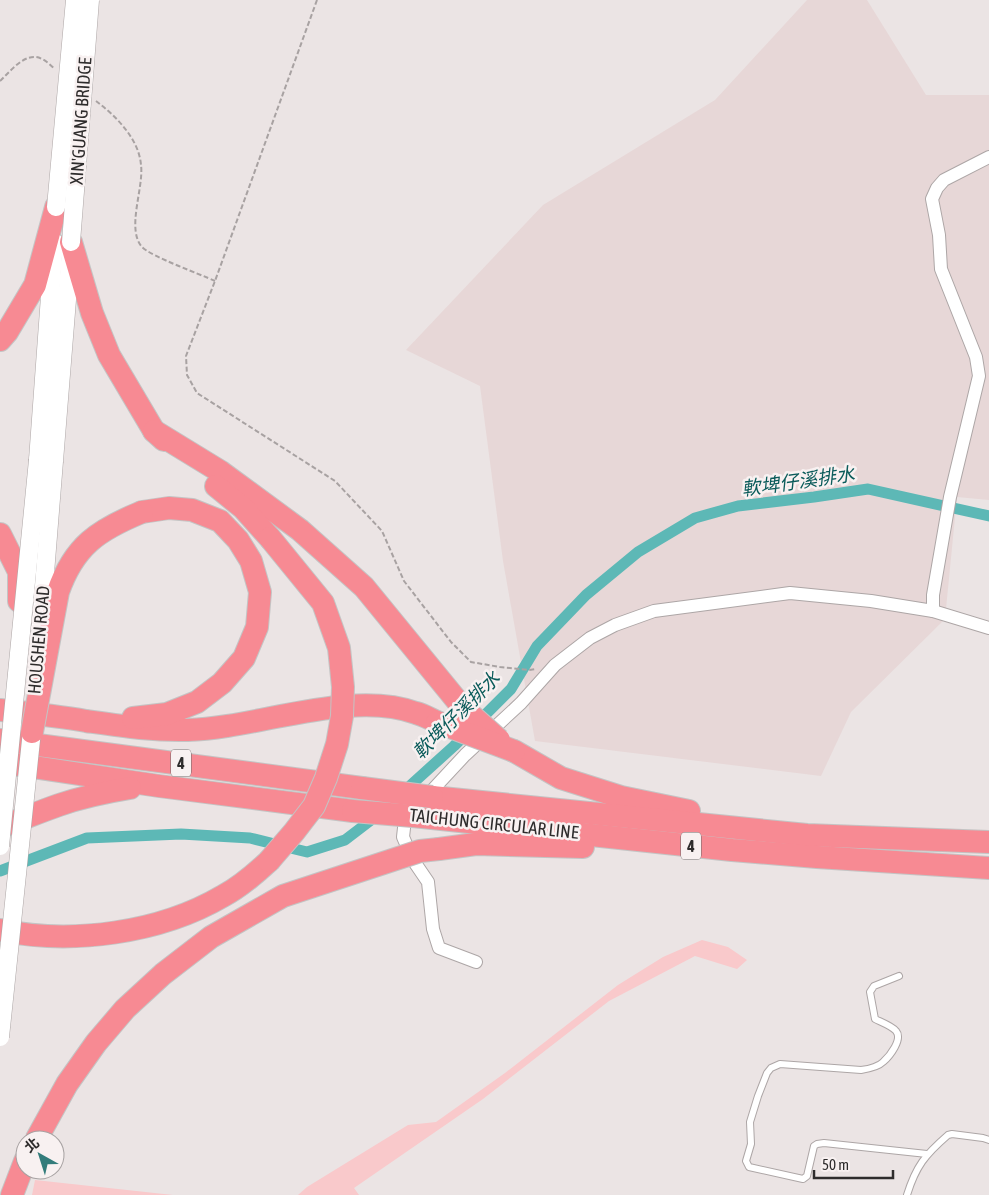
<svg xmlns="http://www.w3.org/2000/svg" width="989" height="1195" font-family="'Asap Condensed','Noto Sans TC',sans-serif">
  <rect width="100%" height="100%" fill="#ebe4e4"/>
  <path fill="#e7d7d7" d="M807,0H867L926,95H989V500L957,497L945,619L851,712L821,776L535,741L503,561L480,386L406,350L543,205L715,100Z"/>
  <g fill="#f9c9cb">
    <path d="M702,940L728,947L747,960L737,969L695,956L609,1001L483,1099L354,1188L359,1195H298L307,1187L408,1125L436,1122L505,1073L618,985L663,957Z"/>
    <path d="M35,1180L173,1195H32Z"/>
  </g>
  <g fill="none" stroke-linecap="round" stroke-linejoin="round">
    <g stroke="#5db8b6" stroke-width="11">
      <path d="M402,793L454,746L511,689L537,646L586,595L638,552L695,518L738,506L814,497L868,489L989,516"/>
      <path d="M0,871L87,838L181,834L250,838L307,852L345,840L379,814"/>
    </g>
    <g stroke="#ada6a6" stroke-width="8">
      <g id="lane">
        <path d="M899,976L874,986L870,992L875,1019C881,1022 892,1026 896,1031C903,1039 890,1056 883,1062C878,1067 868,1069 861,1070L780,1064L771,1068L767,1073L758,1096L750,1122L751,1144L746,1161L749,1167L803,1179L807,1176L814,1146L817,1144L824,1143L927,1154"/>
        <path d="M907,1195C916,1166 925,1155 948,1135L952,1134L983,1138L989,1140"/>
      </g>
    </g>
    <g stroke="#ada6a6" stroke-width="14">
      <g id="street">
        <path d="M933,611V595L950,497L979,376L976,357L941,269L939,235L932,199L937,188L944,180L989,157"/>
        <path d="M425,798L465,755L521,703L555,665L590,638L615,625L654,611L790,593L871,601L933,611L989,628"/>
        <path d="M411,812L405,819L403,837L413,860L428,882L433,929L439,948L476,962"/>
      </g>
    </g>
    <g stroke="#ada6a6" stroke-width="19">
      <g id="secondary">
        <path d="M38,460L54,242"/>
        <path d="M54,461L71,250"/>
      </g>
    </g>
    <g stroke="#c4c4c4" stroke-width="24">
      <g id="highway">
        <path d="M71,242L92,313L109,355L154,431L164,440"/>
        <path d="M0,340L7,332L35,285L56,207"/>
        <path d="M154,431L221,472L300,530L364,587L463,708"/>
        <path d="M216,486L243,508L270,538"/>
        <path d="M0,534L19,572V601"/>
        <path d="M0,710C29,713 58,716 86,721C121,726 153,731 188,730C258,728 351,689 416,713C424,715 430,719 437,722"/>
        <path d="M133,718L167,714L197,702L222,683L244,658L257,627L260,592L251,561L238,540L220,521L192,510L169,508L142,512"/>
        <path d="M0,740L362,788"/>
        <path d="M514,751L561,778L621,797L689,811"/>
        <path d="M0,762L159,786L353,811"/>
        <path d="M432,797L807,835L989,842"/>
        <path d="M413,816L732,850L817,857L989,868"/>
        <path d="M0,827C20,820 39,812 59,805C82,797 106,792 130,788"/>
        <path d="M439,849L476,844L583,847"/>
        <path d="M0,930C72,945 160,933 223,896C240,887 255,874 269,861"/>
        <path d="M12,1195L25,1161"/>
      </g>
    </g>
    <g stroke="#a8a2a2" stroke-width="2" stroke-dasharray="5 2.5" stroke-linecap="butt">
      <path d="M317,0L215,281L186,356L187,375L197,393L335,481L382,531L404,581L451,642L471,662L500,667L529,670L536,669"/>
      <path d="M0,81C10,72 26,50 42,59C47,61 51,66 55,69"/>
      <path d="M96,101C116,116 139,139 141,165C144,188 126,229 142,247C152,257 200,274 215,281"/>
    </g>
    <use href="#lane" stroke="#fff" stroke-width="6"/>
    <use href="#street" stroke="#fff" stroke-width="12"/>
    <use href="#secondary" stroke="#fff" stroke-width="18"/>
    <use href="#highway" stroke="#f78a93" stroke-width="22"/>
    <g stroke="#ada6a6" stroke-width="19" stroke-linecap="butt">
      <g id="secondary-bridge">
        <path d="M56,207L75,0"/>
        <path d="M71,242L90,0"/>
        <path d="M39,648L54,461"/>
        <path d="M0,846L38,460"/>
        <path d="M0,1037L33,721"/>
      </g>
    </g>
    <g stroke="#c4c4c4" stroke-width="24" stroke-linecap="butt">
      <g id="highway-bridge">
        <path d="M463,708L499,740"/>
        <path d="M437,722L514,751"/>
        <path d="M32,732L58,592C74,546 98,530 142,512"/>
        <path d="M362,788L432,797"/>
        <path d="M353,811L413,816"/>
        <path d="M269,861L294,832L314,806L326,778L337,744L342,716L343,687L339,648L323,603L270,538"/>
        <path d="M36,1140L67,1084L96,1043L125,1009L163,974L211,937L283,896L420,851L439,849"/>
      </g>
    </g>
    <use href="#secondary-bridge" stroke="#fff" stroke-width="18"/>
    <use href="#highway-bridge" stroke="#f78a93" stroke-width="22"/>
  </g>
  <g text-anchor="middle" stroke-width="5" stroke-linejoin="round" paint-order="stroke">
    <g fill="#f8f1f1" stroke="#6b6767" stroke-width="1">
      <rect x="171" y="749.5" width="20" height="27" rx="4"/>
      <rect x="681" y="832.5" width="20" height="27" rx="4"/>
    </g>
    <g font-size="16" font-weight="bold" fill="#2e2c2c">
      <text x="181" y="769">4</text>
      <text x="691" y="852">4</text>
    </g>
    <g font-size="18" fill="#2e2c2c" stroke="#f8f1f1">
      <text transform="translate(81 121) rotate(-86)" y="6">XIN'GUANG BRIDGE</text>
      <text transform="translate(39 640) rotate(-85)" y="6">HOUSHEN ROAD</text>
      <text transform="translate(494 824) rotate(6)" y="6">TAICHUNG CIRCULAR LINE</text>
    </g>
    <g font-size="19" font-style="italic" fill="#0a5b5a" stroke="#f8f1f1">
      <text transform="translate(798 481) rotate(-8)" y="7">軟埤仔溪排水</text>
      <text transform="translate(456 715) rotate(-45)" y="7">軟埤仔溪排水</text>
    </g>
  </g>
  <g transform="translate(40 1155) rotate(321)"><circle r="24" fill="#f8f1f1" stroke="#a7a2a2"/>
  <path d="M0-4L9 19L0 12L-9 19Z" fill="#337c7b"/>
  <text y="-8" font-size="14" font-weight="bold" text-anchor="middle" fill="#2e2c2c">北</text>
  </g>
  <path d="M814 1170v8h79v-8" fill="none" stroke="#2e2c2c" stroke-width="2.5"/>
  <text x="822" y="1170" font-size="15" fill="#2e2c2c" stroke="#f8f1f1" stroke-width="4" paint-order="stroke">50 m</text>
</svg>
